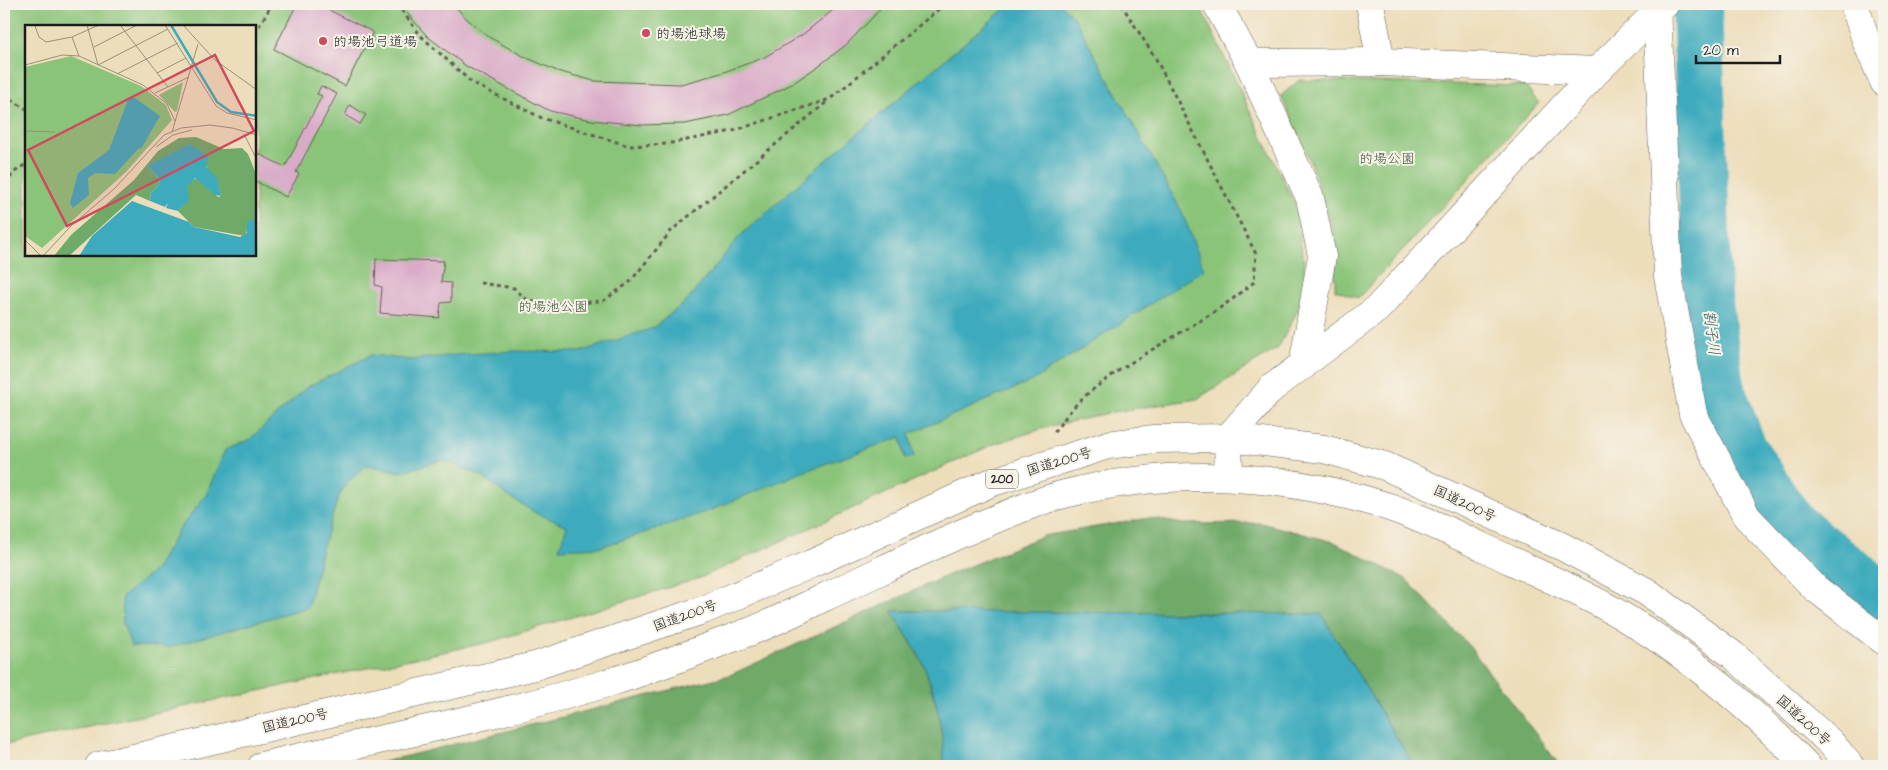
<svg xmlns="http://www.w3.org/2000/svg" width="1888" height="770" font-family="'Architects Daughter','Klee One',sans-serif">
  <rect width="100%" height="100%" fill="#f7f3e8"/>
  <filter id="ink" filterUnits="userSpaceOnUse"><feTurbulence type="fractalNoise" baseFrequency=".02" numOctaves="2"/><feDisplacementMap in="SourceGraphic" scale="10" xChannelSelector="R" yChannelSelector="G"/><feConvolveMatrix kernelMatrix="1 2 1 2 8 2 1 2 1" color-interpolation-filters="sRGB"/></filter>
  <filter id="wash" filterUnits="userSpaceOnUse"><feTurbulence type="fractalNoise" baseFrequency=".0096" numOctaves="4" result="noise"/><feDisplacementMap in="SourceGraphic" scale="20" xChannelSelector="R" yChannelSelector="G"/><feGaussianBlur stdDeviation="1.12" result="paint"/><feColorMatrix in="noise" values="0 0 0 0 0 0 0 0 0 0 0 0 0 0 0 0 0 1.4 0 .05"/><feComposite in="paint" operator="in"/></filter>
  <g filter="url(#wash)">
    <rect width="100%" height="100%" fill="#eddebb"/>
    <g fill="#8ac479" stroke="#53704a" fill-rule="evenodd">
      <path d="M4,4H1199L1295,205L1305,272L1298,310L1278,348L1197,399L1113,412L1048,427L994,444L700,578L490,642L4,745ZM26,26H255V255H26Z"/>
      <path d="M1299,80L1525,86L1539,103L1358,298L1335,290V237L1310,161L1281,96Z"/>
    </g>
    <path fill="#6faa69" stroke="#466342" d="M1149,518L1184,524L1261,523L1334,542L1406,579L1469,646L1560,766H1414L1321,614L893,611L925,667L939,715L944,747V766H367L730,675L950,574L1043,536Z"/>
    <g fill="#3eabbd" stroke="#2d646c">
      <path d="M1010,4H1061L1075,19L1182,212L1204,269L1034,380L909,434L914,457L905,459L901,437L805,471L711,510L632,537L600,547L559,549L567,526L536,513L509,497L480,475L442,460L401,472L367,465L346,483L337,501L322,549L308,607L170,647L131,646L123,623L122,597L156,569L178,531L206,495L225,450L249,440L307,387L371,355L411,360L455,355L513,351L580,352L653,328L687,301L739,237L796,186Z"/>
      <path d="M892,611L1321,614L1414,766H944C944,733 937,699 925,668C917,649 903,630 892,611Z"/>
    </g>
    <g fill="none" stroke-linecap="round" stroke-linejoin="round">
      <path stroke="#3eabbd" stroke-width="50" d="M1697,4L1707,296L1719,387L1742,449L1790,523L1884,598"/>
    </g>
    <g id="blocks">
      <g fill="#d9abc8">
        <path d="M297,4H317L373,32L345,86L274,49Z"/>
        <path d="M399,4H453L466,18L489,37L523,56L557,71L594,81L681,84L721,73L763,58L802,35L833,10L839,4H884L872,18L846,45L821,64L792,84L728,115L685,124L641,125L591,120L550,111L510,90L466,66L427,36Z"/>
        <path d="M321,86L337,94L296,172L299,174L286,197L255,181V152L285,167L322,96L317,94Z"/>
        <path d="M350,105L366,115L360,124L345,115Z"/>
        <path d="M376,259L444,261L441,282L451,283V302L441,303L439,318L380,313L382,287L375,285Z"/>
      </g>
    </g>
  </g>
  <g filter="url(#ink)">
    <use href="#blocks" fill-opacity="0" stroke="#656054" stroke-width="1"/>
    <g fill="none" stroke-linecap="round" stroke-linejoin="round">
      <g stroke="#656054" stroke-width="29">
        <g id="minor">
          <path d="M1217,4L1249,63L1310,198L1322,256L1303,366"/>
          <path d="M1370,4L1381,62"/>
          <path d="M1657,4L1668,276L1693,414L1747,517L1815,588L1884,641"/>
          <path d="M1249,63L1381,62L1597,71"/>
          <path d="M1229,476L1228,438L1272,388L1377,309L1597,71L1665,4"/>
        </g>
      </g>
      <g stroke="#656054" stroke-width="29">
        <path id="major" d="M1854,4L1867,43L1884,82"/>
      </g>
      <g stroke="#656054" stroke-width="29">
        <g id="highway">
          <path d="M99,766L535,666L703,610L811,564L990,483L1108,445L1154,439L1228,438L1324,449L1385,466L1563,547L1647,592L1733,655L1831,743L1850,766"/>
          <path d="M262,766C379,739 499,716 614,681C659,667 704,648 749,632C775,622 800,609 825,597C881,571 936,543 993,520C1017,510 1041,500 1065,494C1172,467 1284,473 1389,507C1431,521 1471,542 1512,561C1552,580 1594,598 1632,622C1697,661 1754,712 1807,766"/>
        </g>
      </g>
      <g stroke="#656054" stroke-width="3" stroke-dasharray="4 4" stroke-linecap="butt">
        <path d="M397,4L420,35L472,83L542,118L629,146L666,144L733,131L830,99L945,4"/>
        <path d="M255,33L272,4"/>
        <path d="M4,95L26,109"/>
        <path d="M4,184L16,171L26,164"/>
        <path d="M480,283L514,288L527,300L562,304L603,301L630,282L672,230L828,101"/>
        <path d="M1054,432C1063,421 1072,407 1084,397C1136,352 1202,327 1254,282L1256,254L1156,59L1121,4"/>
      </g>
      <use href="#minor" stroke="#fff" stroke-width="28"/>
      <use href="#major" stroke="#fff" stroke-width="28"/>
      <use href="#highway" stroke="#fff" stroke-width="28"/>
    </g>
  </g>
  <g fill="#d1495b" stroke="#f7f3e8" stroke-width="2">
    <circle cx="646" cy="33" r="5"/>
    <circle cx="323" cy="41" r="5"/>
  </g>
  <g text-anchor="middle" stroke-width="4" stroke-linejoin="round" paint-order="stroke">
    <rect fill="#f7f3e8" stroke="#5e5c59" stroke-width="1" x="986" y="469.5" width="32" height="19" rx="4"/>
    <g font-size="12" font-weight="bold" fill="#1c1c1c">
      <text x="1002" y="483">200</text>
    </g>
    <g font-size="14" fill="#1c1c1c" stroke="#f7f3e8" text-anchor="start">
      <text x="656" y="38">的場池球場</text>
      <text x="333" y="46">的場池弓道場</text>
    </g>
    <g font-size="14" fill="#42573d" stroke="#f7f3e8">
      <text x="1387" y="163">的場公園</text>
      <text x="553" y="311">的場池公園</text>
    </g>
    <g font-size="14" fill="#1c1c1c" stroke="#f7f3e8">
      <text transform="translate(1059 461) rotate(-17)" y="5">国道200号</text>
      <text transform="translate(1465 503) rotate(25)" y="5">国道200号</text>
      <text transform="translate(685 615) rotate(-20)" y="5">国道200号</text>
      <text transform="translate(295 720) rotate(-13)" y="5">国道200号</text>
      <text transform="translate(1804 720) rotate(42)" y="5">国道200号</text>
    </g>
    <g font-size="15" font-style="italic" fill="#2b5c64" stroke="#f7f3e8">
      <text transform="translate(1712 333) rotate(83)" y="5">割子川</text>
    </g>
  </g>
  <g transform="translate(25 25)">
    <rect width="231" height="231" fill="#eddebb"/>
    <path d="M46,31L116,61L141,80L147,95L101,147L17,223L0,211V42ZM158,57L152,86L150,87L134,70Z" fill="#8ac479"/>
    <path d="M171,112L199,124L217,123L223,129L231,149L232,194L223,203L220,211L169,202L153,186L160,178L162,162L167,154H173L193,172L196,171L192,155L182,144L180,137L122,141L135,154L133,161L126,168L125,176L111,170L44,231H29L46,210L109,155L133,126L154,113Z" fill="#6faa69"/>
    <path d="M104,72L110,73L135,91L116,124L114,123L90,149L70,148L63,153L64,170L48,183L45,178L53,148L84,125ZM165,119L183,131L181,142L192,153L196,171L190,170L170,153L162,162L164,175L153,186L141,183L143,178L140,182L125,176L126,168L133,161L135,154L122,141ZM107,176L164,197L169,202L215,212L222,208V196L230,194L231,231H54L67,211Z" fill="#3eabbd"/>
    <path fill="none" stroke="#3eabbd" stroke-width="2.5" d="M146,0L192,77L206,87L232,91"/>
    <path fill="none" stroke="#99907b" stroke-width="1" d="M62,0L73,40L143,4M95,0L143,62M140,0L191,81L202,88L232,95M158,0L190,35L232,65M10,1L14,12L21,17L47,12L54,31M47,12L74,0M69,22L112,0M0,40L37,30L54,31L118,60L142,79L150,96M132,48L161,33M92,49L153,18M130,68L164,52M0,106L30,107M147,107L173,19M219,109L232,135M131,122L148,110L167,105M0,215L16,231M18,231L46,201L89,164L139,110L156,103L185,100L207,103L232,110"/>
    <path fill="#d1495b" fill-opacity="0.15" stroke="#d1495b" stroke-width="2.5" d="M190,30L229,106L42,201L3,125Z"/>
    <rect width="231" height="231" fill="none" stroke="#1c1c1c" stroke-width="2.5"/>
  </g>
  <rect width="1888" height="770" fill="none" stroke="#f7f3e8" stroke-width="20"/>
  <path d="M1696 55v8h84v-8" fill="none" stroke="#1c1c1c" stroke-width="2.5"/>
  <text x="1703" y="55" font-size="15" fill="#1c1c1c" stroke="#f7f3e8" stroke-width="4" paint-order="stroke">20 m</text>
</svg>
